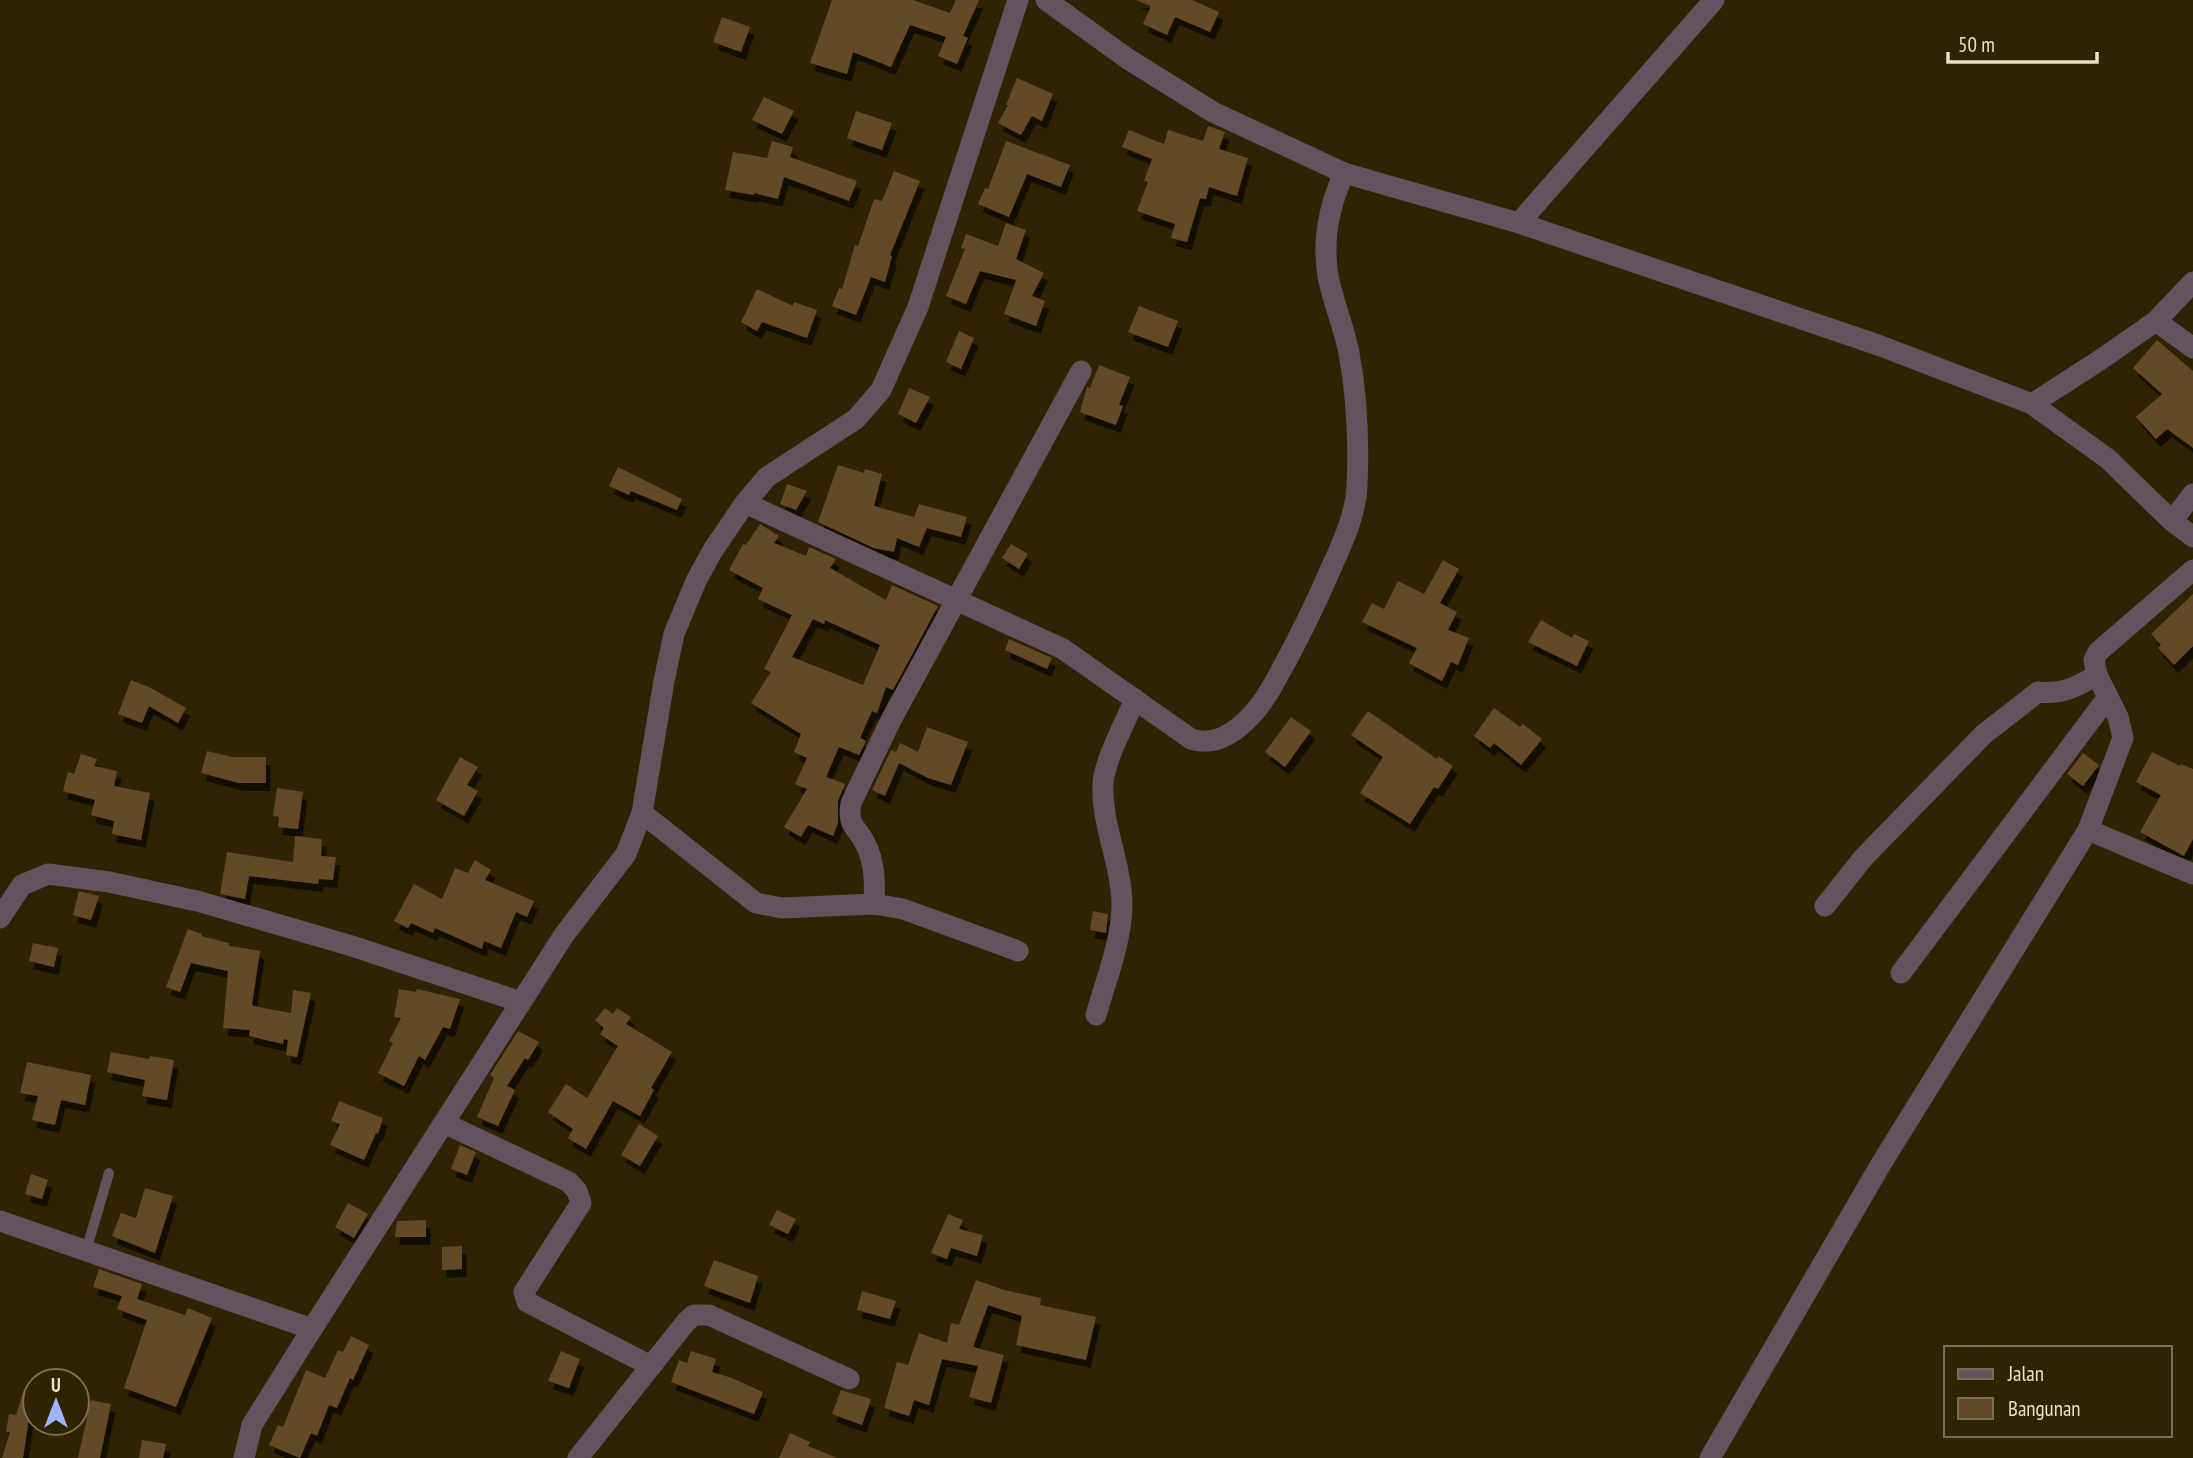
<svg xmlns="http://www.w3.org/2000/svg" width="2193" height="1458" font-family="'PT Sans Narrow',sans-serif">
  <defs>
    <filter id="shadow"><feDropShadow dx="4.5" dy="8" stdDeviation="0" flood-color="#0009"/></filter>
  </defs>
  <rect width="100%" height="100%" fill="#2e2403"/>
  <g fill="#634825" fill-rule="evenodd" filter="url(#shadow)">
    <path d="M832,0H913L950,13L956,0H979L963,36L968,38L957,64L938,56L946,37L910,25L891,67L853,52L847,74L810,63Z"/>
    <path d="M1136,0H1192L1219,12L1210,32L1175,17L1167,35L1143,24L1151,6Z"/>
    <path d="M722,17L750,27L741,52L713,42Z"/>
    <path d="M1017,78L1053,94L1042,121L1032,116L1021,135L998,123L1008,105H1006Z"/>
    <path d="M764,97L794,111L782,134L752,120Z"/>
    <path d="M856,111L892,123L882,150L847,138Z"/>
    <path d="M1208,126L1225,132L1219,149L1248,158L1237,196L1209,187L1206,199L1200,198L1187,242L1171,238L1175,224L1137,211L1148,182L1144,181L1152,159L1122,147L1129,130L1164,144L1168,130L1203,141Z"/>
    <path d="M772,141L793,147L790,157L857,181L849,201L784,177L778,199L754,193V195L725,190L733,152L767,158Z"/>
    <path d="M1006,141L1070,165L1061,187L1027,174L1009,217L978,204L985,188L988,189Z"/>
    <path d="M894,171L920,181L890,255L892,256L885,282L871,277L856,315L832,306L839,288L842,289L855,245L858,246L874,199L882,201Z"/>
    <path d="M1006,223L1026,230L1016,259L1044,273L1032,296L1045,301L1036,326L1004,314L1016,280L980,271L966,304L946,296L965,249L961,248L966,234L998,246Z"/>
    <path d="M757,289L793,306L794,302L817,310L807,338L762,322L757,331L741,322Z"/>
    <path d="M1139,306L1178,321L1168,347L1128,332Z"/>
    <path d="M959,331L974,338L961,369L946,362Z"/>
    <path d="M2157,340L2193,371V448L2167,429L2156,439L2136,417L2162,394L2133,368Z"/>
    <path d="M1099,365L1130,377L1119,405L1123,406L1116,425L1080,412L1087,387L1090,388Z"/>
    <path d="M909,388L930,397L916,423L898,414Z"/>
    <path d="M838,465L864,473L865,469L882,474L874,506L914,517L919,504L967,517L961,537L927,528L919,547L897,538L894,552L874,548L818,522Z"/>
    <path d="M618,467L682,499L677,510L631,491L629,495L609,486Z"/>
    <path d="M787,484L807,491L796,510L780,504Z"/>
    <path d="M760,524L779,536L774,543L806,556L809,547L836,559L830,568L886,600L892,585L938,606L893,690L886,687L877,713L872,711L860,738L866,741L859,755L839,747L826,777L845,784L838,801V823L833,836L808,825L801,837L784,827L807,789L795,784L807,758L794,752L801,734L751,703L771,672L764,669L792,615L758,599L763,588L729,570L743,544L746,545ZM813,619L824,624L825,620L880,645L863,685L792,657Z"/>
    <path d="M1011,544L1028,554L1019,569L1002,558Z"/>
    <path d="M1443,560L1459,569L1440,603L1457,612L1448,630L1469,638L1458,665L1451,662L1442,681L1409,663L1417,648L1362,622L1372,603L1384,609L1398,581L1424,594Z"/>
    <path d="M2193,594V646L2174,665L2158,648L2161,645L2151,634Z"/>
    <path d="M1541,620L1572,638L1574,634L1589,641L1577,666L1528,642Z"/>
    <path d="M1009,639L1052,658L1047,669L1005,650Z"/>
    <path d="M131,680L149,687L186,708L178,723L149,706L142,723L118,714Z"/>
    <path d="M1494,708L1520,727L1523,724L1542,739L1521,765L1494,743L1490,748L1474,736Z"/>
    <path d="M1368,711L1437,759L1438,756L1453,766L1438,789L1434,787L1410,824L1360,793L1383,757L1351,735Z"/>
    <path d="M1291,717L1311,731L1285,767L1265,752Z"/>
    <path d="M927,727L968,742L951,785L928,778L899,763L885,796L872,790L891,750L896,752L900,743L918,752Z"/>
    <path d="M207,751L232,757H266V783H239L201,773Z"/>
    <path d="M2152,752L2180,766L2181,764L2193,769V839L2184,856L2140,832L2161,795L2136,782Z"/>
    <path d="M2083,753L2099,765L2083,786L2067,774Z"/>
    <path d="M81,754L97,759L94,766L117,771L114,786L150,793L141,840L112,834L114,821L91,815L95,800L63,791L68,772L74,774Z"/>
    <path d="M460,757L478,767L467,785L478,791L464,816L436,800Z"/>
    <path d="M277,788L303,792L298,829L278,827L279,817L273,816Z"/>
    <path d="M295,836L322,839L321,856L336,857L333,880L319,879L318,884L249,876L245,899L220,894L227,852L293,862Z"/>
    <path d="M475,860L491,870L485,880L534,901L527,917L516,912L501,948L484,941L482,949L435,928L433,933L411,923L408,928L394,921L414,884L442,899L455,868L468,873Z"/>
    <path d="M79,891L99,896L91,920L73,915Z"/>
    <path d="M1093,911L1108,914L1106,933L1090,930Z"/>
    <path d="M188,929L202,934L201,936L229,943V946L260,951L252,1004L253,1006L291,1013L293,990L311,993L297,1057L286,1055L288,1040L284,1039L283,1044L249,1036L250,1030L223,1028L228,971L191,963L180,992L166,987Z"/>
    <path d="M33,943L58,948L54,967L29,961Z"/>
    <path d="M399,989L416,992L417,989L460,999L450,1029L443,1027L425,1060L419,1056L404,1086L378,1073L393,1043L389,1041L401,1018L394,1017Z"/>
    <path d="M605,1008L613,1014L617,1008L631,1017L626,1024L672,1052L651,1088L654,1090L640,1116L613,1101L586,1149L568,1138L573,1129L548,1112L566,1084L587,1098L618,1046L600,1034L604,1028L595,1020Z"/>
    <path d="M518,1031L539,1042L528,1060L525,1058L507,1086L515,1090L498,1126L477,1117L494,1078L490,1075Z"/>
    <path d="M111,1052L149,1059L150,1056L174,1060L167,1100L142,1096L145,1080L107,1072Z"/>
    <path d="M27,1062L91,1075L85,1105L61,1100L55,1125L32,1120L38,1096L20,1093Z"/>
    <path d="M339,1101L383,1118L378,1134L376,1133L364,1160L330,1145L340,1124L331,1121Z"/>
    <path d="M639,1124L658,1136L640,1166L621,1155Z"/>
    <path d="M460,1145L476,1152L467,1175L451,1169Z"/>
    <path d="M31,1174L48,1180L42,1199L25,1194Z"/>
    <path d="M145,1188L173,1196L155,1253L112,1236L121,1213L136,1218Z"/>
    <path d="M348,1203L368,1214L354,1238L335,1227Z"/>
    <path d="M777,1210L796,1219L788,1234L769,1225Z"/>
    <path d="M948,1214L963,1220L959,1229L983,1235L977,1256L951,1248L947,1259L931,1253Z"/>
    <path d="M426,1220V1237H395L397,1221Z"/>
    <path d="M462,1246V1269L442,1270V1247Z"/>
    <path d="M714,1260L758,1276L750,1303L704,1286Z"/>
    <path d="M99,1269L142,1284L137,1299L185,1315L188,1308L212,1318L176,1407L124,1388L147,1320L117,1309L122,1296L93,1287Z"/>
    <path d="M976,1280L1004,1290L1041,1298L1040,1305L1096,1317L1086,1360L1016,1345L1022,1316L988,1305L973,1347L1004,1355L991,1403L969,1397L978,1366L942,1359L929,1405L914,1400L909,1416L884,1408L897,1362L908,1365L919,1333L947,1343L951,1323L959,1325Z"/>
    <path d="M862,1291L896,1301L890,1319L857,1310Z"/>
    <path d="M351,1336L369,1345L353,1380L350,1378L337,1408L329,1405L317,1436L311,1433L300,1458L269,1445L278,1425L283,1427L306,1370L325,1378L338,1350L343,1352Z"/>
    <path d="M561,1351L580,1359L569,1388L548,1381Z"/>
    <path d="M691,1351L716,1359L712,1372L732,1378L763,1392L754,1414L671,1382L679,1360L687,1363Z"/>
    <path d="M24,1389L33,1391L23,1458H2L10,1432H6L9,1414L16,1415Z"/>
    <path d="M841,1390L871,1399L862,1425L832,1414Z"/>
    <path d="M91,1400L111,1404L100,1458H78Z"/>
    <path d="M790,1433L810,1442L808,1446L837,1458H779Z"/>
    <path d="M142,1440L166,1444L163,1458H139Z"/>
  </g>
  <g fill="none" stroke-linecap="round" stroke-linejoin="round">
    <path stroke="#62535f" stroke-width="10" d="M86,1251L109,1173"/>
    <g stroke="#62535f" stroke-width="21">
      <path d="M1046,0L1128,59L1213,112L1344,173L1519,223L1878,345L2032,404L2108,459L2172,521L2193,537"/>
      <path d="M1519,223L1714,0"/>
      <path d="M2156,321L2193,348"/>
      <path d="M2032,404L2100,360L2156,321L2193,282"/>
      <path d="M745,503L1063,649L1191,739C1226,751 1258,712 1273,685C1295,646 1314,608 1332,566C1343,542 1356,513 1357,486C1359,442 1357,396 1349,353C1344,327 1333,302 1328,276C1322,240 1329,206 1344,173"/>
      <path d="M2172,521L2193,494"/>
      <path d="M642,813L756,903L782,908L874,904L903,909L1018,951"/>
      <path d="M2088,830L2193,874"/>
      <path d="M874,904C875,883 875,862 865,843C856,825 847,827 851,803L891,720L1081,371"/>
      <path d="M1825,906L1864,857L1984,734L2038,692C2062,695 2076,687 2097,675"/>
      <path d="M0,918L22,885L48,874L109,882L197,901L352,946L521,1002"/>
      <path d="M1901,973L2108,697"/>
      <path d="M1096,1015C1106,980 1121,943 1122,906C1122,864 1101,825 1103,784C1104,761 1126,721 1135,699"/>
      <path d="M444,1123L569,1182L577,1191L581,1203L524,1292L527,1302L651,1366"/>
      <path d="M0,1221L312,1329"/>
      <path d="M244,1458L252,1425L312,1329L564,935L626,854L642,813L664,681L674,634L696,581L713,550L745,503L767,477L856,419L881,390L918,307L1018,0"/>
      <path d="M578,1458L686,1322L694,1315H709L849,1379"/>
      <path d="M1710,1458L1881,1164L2088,830L2123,738L2118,717L2097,675L2094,660L2098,652L2193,570"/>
    </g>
  </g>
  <rect x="1944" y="1346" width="228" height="91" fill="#2e2403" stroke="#786f52" stroke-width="2"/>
  <rect x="1958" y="1369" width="35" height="10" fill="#62535f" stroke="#786f52" stroke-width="2"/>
  <text x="2008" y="1381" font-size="21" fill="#e8e0c9">Jalan</text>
  <rect x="1958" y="1398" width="35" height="21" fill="#634825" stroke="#786f52" stroke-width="2"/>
  <text x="2008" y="1416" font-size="21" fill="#e8e0c9">Bangunan</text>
  <g transform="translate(56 1402)"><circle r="33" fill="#2e2403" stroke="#786f52" stroke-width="2"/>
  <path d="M0-5L12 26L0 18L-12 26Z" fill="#9fb3fd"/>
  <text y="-10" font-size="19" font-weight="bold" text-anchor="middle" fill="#e8e0c9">U</text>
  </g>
  <path d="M1948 52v10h149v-10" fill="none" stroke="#e8e0c9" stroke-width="3.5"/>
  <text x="1958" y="52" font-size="21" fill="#e8e0c9" stroke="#2e2403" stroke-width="5" paint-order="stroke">50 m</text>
</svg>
